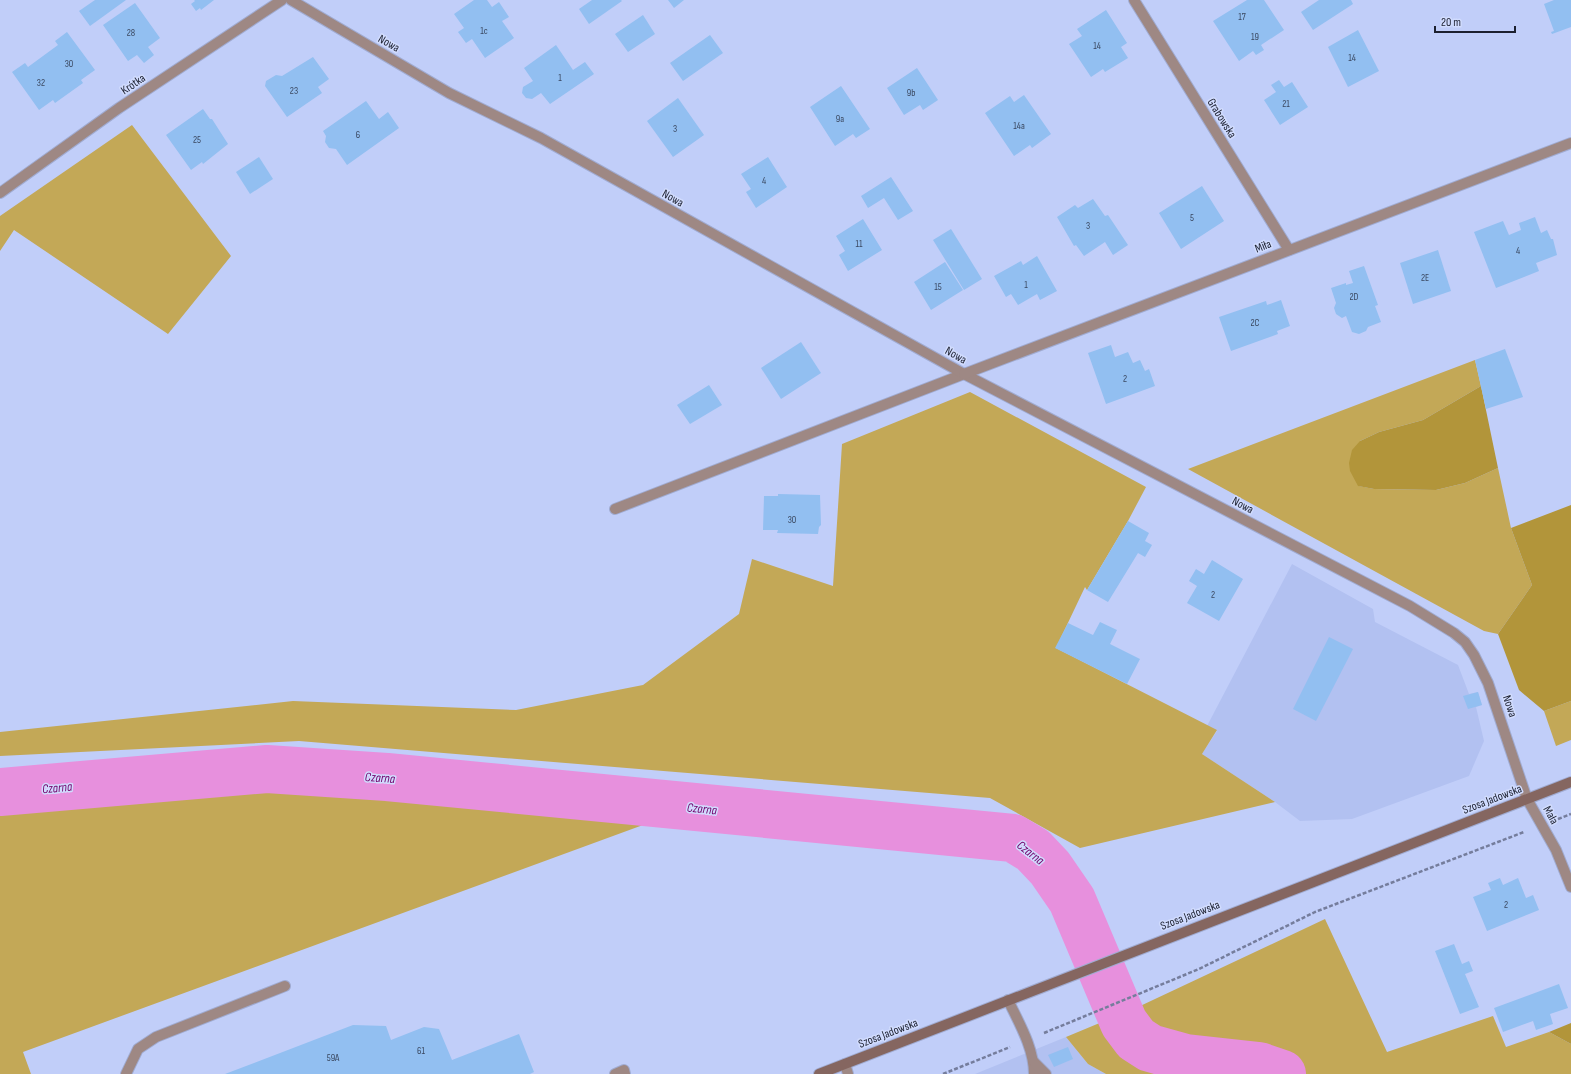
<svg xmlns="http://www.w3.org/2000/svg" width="1571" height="1074" font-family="'Sofia Sans Condensed',sans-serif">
  <rect width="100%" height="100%" fill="#c1cef9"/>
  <g fill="#b2c1f1">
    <path d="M1292,564L1373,609L1375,622L1458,665L1469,694L1478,692L1482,705L1476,707L1484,741L1469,776L1352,819L1300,821L1275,802L1202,754L1217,731L1207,726Z"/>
    <path d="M1066,1037L1088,1064L1106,1074H975Z"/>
  </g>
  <g fill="#c3a857">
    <path d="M132,125L231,256L168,334L14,230L0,251V216Z"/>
    <path d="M1475,360L1481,386L1423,420L1379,432L1360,441L1359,486L1374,489L1436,490L1465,483L1498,468L1511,528L1532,585L1498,634L1484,631L1188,469Z"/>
    <path d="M970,392L1146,487L1128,521L1087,590L1085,587L1056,648L1217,730L1202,754L1275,802L1080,848L990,798L299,741L0,756V732L293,701L516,710L643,685L739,614L752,559L833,586L842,444Z"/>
    <path d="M1571,701V740L1556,746L1544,711Z"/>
    <path d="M267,782L673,814L23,1052L31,1074H0V806Z"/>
    <path d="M1325,919L1387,1052L1493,1016L1506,1047L1549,1032L1571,1044V1074H1106L1088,1064L1066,1037L1138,1007Z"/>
  </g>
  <g fill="#b2953a">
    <path d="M1481,386L1498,468L1465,483L1436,490L1374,489L1358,486L1350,471L1349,463L1352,450L1360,441L1379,432L1423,420Z"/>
    <path d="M1571,505V701L1544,711L1519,690L1498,634L1532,585L1511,528Z"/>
    <path d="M1571,1023V1044L1549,1032Z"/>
  </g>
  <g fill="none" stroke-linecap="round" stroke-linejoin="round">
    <path stroke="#e790dd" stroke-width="48" d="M0,792L267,769L387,777L1013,838L1033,850L1050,868L1072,900L1124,1023L1136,1039L1150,1048L1186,1058L1259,1066L1282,1074"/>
  </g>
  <g fill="#92bff1">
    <path d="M95,0H126L90,26L79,11Z"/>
    <path d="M194,0H214L201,10L200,8L196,11L191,4L195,1Z"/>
    <path d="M474,0H487L492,7L499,2L509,17L502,21L514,38L485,58L472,39L466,43L458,32L464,28L454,14Z"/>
    <path d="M592,0H621L622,1L589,24L579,9Z"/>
    <path d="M668,0H684L674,8Z"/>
    <path d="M1247,0H1264L1284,30L1261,45L1264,50L1256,55L1253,51L1239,61L1213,21Z"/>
    <path d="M1319,0H1351L1353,4L1313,30L1301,12Z"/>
    <path d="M1554,0H1571V27L1552,34L1551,32L1554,31L1544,4Z"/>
    <path d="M135,3L160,38L148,47L154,55L144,63L137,55L128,61L103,25Z"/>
    <path d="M1106,10L1127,43L1121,47L1128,58L1105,72L1103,69L1091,77L1069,44L1082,36L1077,29Z"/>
    <path d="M643,15L655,34L628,52L615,34Z"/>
    <path d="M1358,30L1379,71L1348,87L1328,47Z"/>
    <path d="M67,32L95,70L81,80L83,83L55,103L53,100L39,110L12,72L25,63L28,67L58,45L55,41Z"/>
    <path d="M710,35L723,53L683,81L670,63Z"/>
    <path d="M556,45L573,70L585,62L594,74L550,104L541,93L532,99L526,98L522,93L523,87L533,81L524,68Z"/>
    <path d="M313,57L329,79L318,87L322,93L287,117L265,86L266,81L276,75L282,76Z"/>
    <path d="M917,68L938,100L923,110L920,105L904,115L887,88Z"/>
    <path d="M1279,80L1284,87L1292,82L1308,107L1280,125L1264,100L1276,92L1271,85Z"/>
    <path d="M841,86L870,129L856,138L853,134L835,146L810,107Z"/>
    <path d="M1024,95L1051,134L1032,148L1030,145L1014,156L985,113L1010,96L1014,102Z"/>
    <path d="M678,98L704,135L673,157L647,121Z"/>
    <path d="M366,101L379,119L388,112L399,128L347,165L336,149L329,148L325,142L326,136L323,131Z"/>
    <path d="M203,109L210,119H212L228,144L203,164L202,162L191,170L166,135Z"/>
    <path d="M259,157L273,179L250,194L236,172Z"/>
    <path d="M768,157L787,187L756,208L746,192L751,189L741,174Z"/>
    <path d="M891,177L913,211L898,220L884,198L868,208L861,196Z"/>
    <path d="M1202,186L1224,221L1181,249L1159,213Z"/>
    <path d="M1093,199L1105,216L1108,215L1128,245L1113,255L1105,242L1084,256L1076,245L1074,246L1057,217L1075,205L1078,208Z"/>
    <path d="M1535,217L1541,233L1547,230L1551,239H1553L1557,255L1536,263L1539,271L1496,288L1474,232L1503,221L1509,235L1521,230L1519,223Z"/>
    <path d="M863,219L882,250L848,271L839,255L845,251L836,236Z"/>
    <path d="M951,229L982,279L964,290L933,240Z"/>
    <path d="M1438,250L1451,291L1413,304L1400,263Z"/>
    <path d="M1037,256L1057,291L1040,300L1037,294L1018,305L1011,294L1006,297L994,276L1021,261L1023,265Z"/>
    <path d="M945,262L963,290L931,310L914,282Z"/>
    <path d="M1364,266L1378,305L1375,306L1381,322L1368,327L1366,331L1359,334L1352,332L1346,316L1342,318L1336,314L1334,308L1336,303L1331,288L1346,283V285L1353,283L1349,271Z"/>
    <path d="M1281,300L1290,326L1277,331L1278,334L1231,351L1219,317L1266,301L1267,305Z"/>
    <path d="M801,342L821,373L781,399L761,368Z"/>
    <path d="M1111,345L1115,357L1128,352L1133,363L1140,360L1145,371L1149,369L1155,386L1106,404L1088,353Z"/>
    <path d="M1505,349L1523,397L1486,409L1475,360Z"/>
    <path d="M709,385L722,405L690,424L677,405Z"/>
    <path d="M778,494L820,495L821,525L819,527L818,534L777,533L778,530H763L764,496H778Z"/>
    <path d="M1128,521L1149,533L1145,541L1152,545L1145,557L1138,553L1108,602L1087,590Z"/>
    <path d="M1212,560L1243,579L1219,621L1187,603L1197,586L1189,581L1196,569L1204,574Z"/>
    <path d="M1100,622L1117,630L1110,644L1140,659L1127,684L1055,648L1068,623L1093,635Z"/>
    <path d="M1329,637L1353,649L1316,721L1293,709Z"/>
    <path d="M1478,692L1482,705L1468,709L1463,696Z"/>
    <path d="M1500,878L1503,885L1518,878L1526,898L1533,895L1539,910L1487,931L1473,897L1491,890L1488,883Z"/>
    <path d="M1454,944L1462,964L1469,961L1473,971L1465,974L1479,1007L1460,1014L1435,951Z"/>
    <path d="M1559,984L1568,1008L1550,1014L1553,1024L1536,1030L1533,1021L1503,1032L1494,1008Z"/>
    <path d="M353,1025L386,1026L391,1040L424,1027L439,1029L452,1060L519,1034L534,1072L530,1074H225Z"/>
    <path d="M1068,1047L1073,1059L1054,1067L1048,1055Z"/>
  </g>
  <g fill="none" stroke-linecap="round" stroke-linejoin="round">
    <g stroke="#a0abd1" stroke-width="12">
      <g id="lane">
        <path d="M615,509L964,374"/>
        <path d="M1008,1000C1019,1023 1034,1048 1034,1074"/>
        <path d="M1034,1062L1046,1074"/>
        <path d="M126,1074L138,1049L156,1037L285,986"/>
        <path d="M615,1074L624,1070L625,1074"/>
      </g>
    </g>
    <g stroke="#a0abd1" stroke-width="12">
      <g id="street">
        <path d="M291,0L449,93L541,138L964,374L1410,606L1454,633L1465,642L1474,655L1488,683L1527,799L1556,850L1571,887"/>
        <path d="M1134,0L1289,250"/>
        <path d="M0,193L119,108L282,0"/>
        <path d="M964,374L1571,143"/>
        <path d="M845,1064L848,1074"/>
      </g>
    </g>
    <g stroke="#a0abd1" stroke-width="12">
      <path id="secondary" d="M819,1074L1571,782"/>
    </g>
    <g stroke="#757d9c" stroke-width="2.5" stroke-dasharray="4 2" stroke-linecap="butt">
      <path d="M1558,819L1571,814"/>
      <path d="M1044,1033L1199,969L1315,912L1524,832"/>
      <path d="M943,1074L1010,1047"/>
    </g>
    <use href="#lane" stroke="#9e8884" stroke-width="10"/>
    <use href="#street" stroke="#9e8884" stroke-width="10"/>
    <use href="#secondary" stroke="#856660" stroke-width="10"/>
  </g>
  <g text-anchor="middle" stroke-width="3" stroke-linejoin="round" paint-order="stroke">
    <g font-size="10" fill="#3a4860">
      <text x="1242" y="20">17</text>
      <text x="484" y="34">1c</text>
      <text x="131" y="36">28</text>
      <text x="1255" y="40">19</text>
      <text x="1097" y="49">14</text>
      <text x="1352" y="61">14</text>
      <text x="69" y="67">30</text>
      <text x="560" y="81">1</text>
      <text x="41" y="86">32</text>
      <text x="294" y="94">23</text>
      <text x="911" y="96">9b</text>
      <text x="1286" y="107">21</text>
      <text x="840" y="122">9a</text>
      <text x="1019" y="129">14a</text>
      <text x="675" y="132">3</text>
      <text x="358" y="138">6</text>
      <text x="197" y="143">25</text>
      <text x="764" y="184">4</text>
      <text x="1192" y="221">5</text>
      <text x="1088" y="229">3</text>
      <text x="859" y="247">11</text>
      <text x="1518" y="254">4</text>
      <text x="1425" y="281">2E</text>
      <text x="1026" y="288">1</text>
      <text x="938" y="290">15</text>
      <text x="1354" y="300">2D</text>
      <text x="1255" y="326">2C</text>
      <text x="1125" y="382">2</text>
      <text x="792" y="523">30</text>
      <text x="1213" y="598">2</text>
      <text x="1506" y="908">2</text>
      <text x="421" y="1054">61</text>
      <text x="333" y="1061">59A</text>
    </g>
    <g font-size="12" fill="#1c2030" stroke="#d1dcfe">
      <text transform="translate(389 43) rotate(30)" y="4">Nowa</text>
      <text transform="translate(133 84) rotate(-34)" y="4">Krótka</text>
      <text transform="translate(1222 118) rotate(58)" y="4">Grabowska</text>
      <text transform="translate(673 198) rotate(29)" y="4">Nowa</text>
      <text transform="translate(1263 246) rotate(-21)" y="4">Miła</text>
      <text transform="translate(956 355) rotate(29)" y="4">Nowa</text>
      <text transform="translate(1243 505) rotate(28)" y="4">Nowa</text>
      <text transform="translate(1510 706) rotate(72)" y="4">Nowa</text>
      <text transform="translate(1492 799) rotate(-21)" y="4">Szosa Jadowska</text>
      <text transform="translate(1551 815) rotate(61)" y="4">Mała</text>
      <text transform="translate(1190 915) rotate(-21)" y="4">Szosa Jadowska</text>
      <text transform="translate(888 1033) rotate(-21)" y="4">Szosa Jadowska</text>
    </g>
    <g font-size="13" font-style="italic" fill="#71006b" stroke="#d1dcfe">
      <text transform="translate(380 777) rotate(4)" y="5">Czarna</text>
      <text transform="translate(57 787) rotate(-5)" y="5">Czarna</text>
      <text transform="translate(702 808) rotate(6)" y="5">Czarna</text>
      <text transform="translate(1031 852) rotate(38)" y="5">Czarna</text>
    </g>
  </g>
  <path d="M1435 26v6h80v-6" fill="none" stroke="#1c2030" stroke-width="2"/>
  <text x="1441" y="26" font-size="12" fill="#1c2030" stroke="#d1dcfe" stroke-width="3" paint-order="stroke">20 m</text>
</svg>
